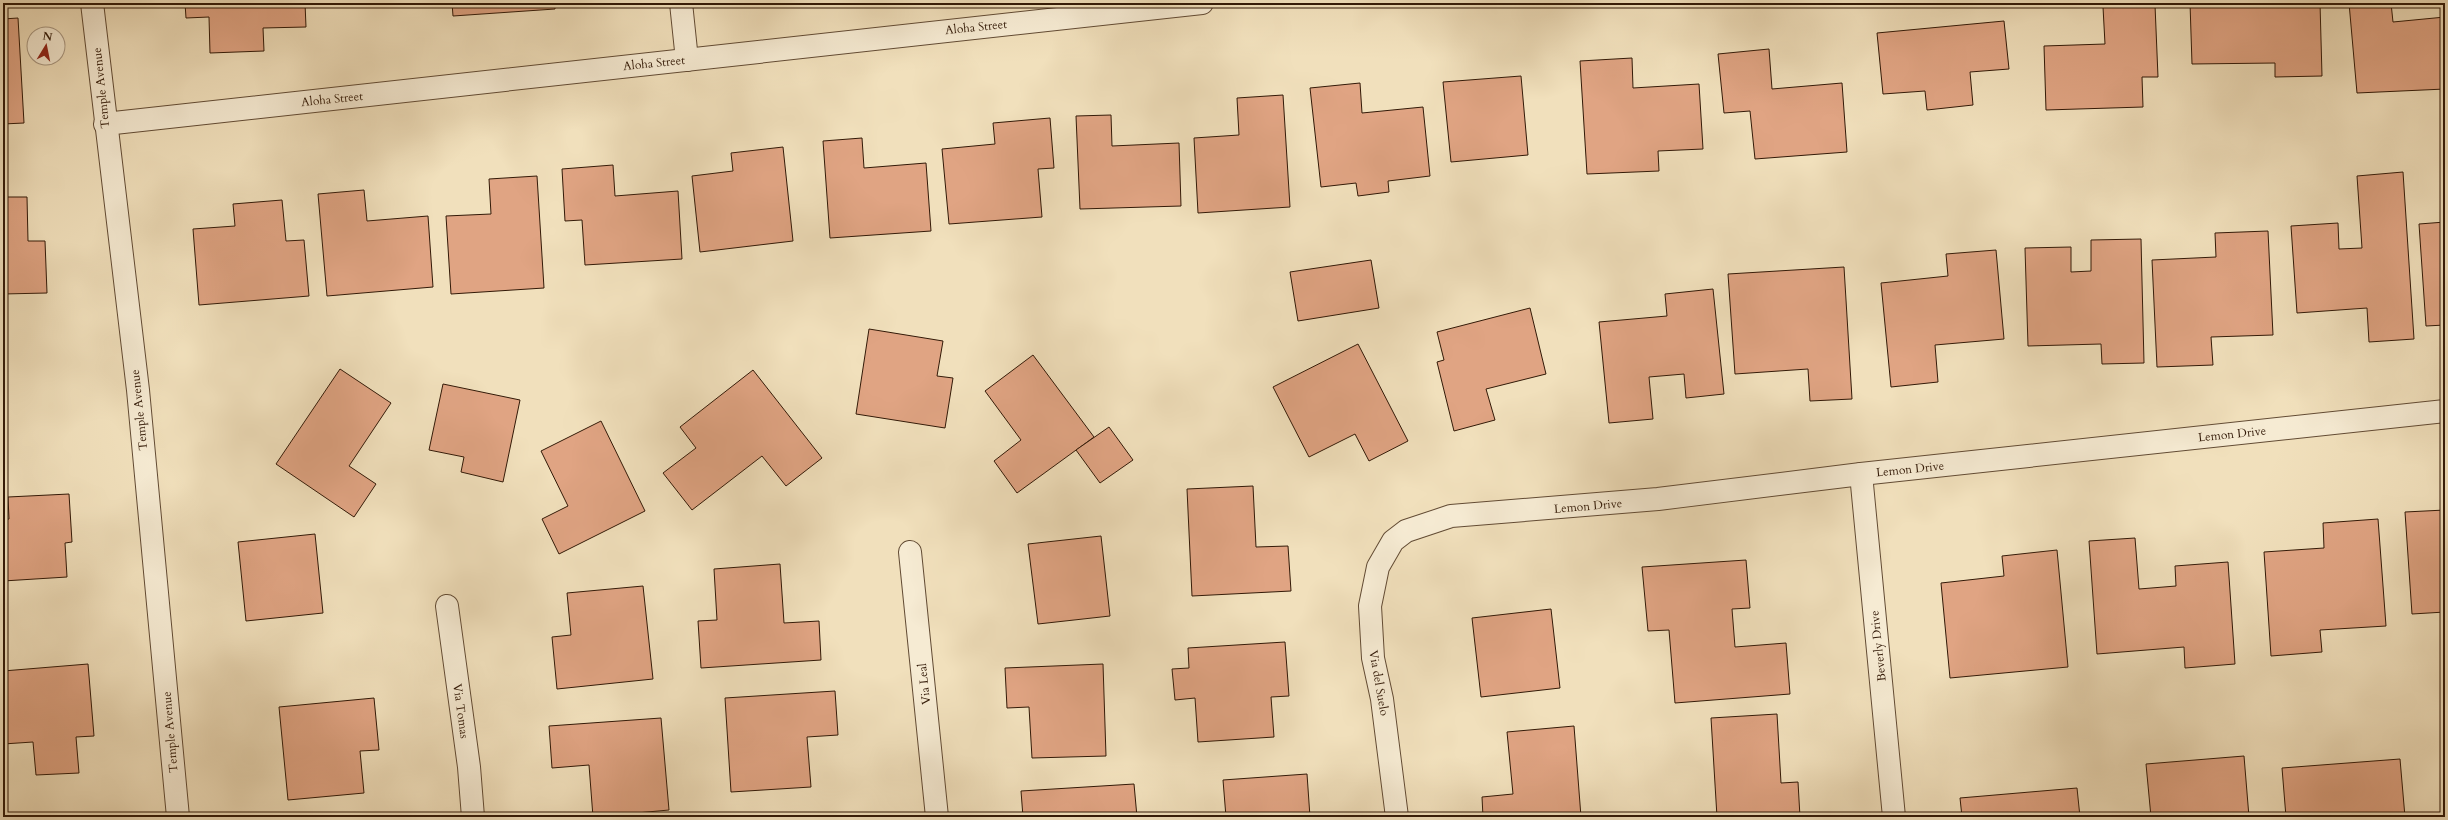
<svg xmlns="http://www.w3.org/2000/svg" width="2448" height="820" font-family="Cardo,serif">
  <rect width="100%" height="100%" fill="#f1e0bc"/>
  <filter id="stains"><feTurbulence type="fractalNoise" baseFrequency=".005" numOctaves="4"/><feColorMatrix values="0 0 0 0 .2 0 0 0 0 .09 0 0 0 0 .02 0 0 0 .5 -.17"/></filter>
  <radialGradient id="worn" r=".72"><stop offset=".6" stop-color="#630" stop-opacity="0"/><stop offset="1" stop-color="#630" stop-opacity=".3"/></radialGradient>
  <g fill="#e0a483" stroke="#321907">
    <path d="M185,3H305L306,27L263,28L264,51L210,53L209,17L186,18Z"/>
    <path d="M452,3H555V9L453,16Z"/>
    <path d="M2190,3H2320L2322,76L2275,77V63L2192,64Z"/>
    <path d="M2349,3H2391L2393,22L2445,17V89L2357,93Z"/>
    <path d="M2155,5L2158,77H2142L2143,107L2046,110L2044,46L2105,44L2103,7Z"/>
    <path d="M18,18L24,123L3,124V19Z"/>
    <path d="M2004,21L2009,69L1970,72L1973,105L1927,110L1925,91L1883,94L1877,33Z"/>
    <path d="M1769,49L1772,89L1842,83L1847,152L1755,159L1750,111L1724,113L1718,54Z"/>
    <path d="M1632,58L1633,88L1699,84L1703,149L1658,151L1659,171L1587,174L1580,61Z"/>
    <path d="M1521,76L1528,155L1451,162L1443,82Z"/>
    <path d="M1360,83L1362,113L1423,107L1430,176L1388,181L1389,192L1358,196L1356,183L1321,187L1310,88Z"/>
    <path d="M1283,95L1290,207L1198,213L1194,138L1239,135L1237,98Z"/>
    <path d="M1111,115L1112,146L1179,143L1181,206L1080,209L1076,116Z"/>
    <path d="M1050,118L1054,168L1038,169L1042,217L949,224L942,149L995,144L993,123Z"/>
    <path d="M862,138L864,168L926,163L931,231L830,238L823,141Z"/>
    <path d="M783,147L793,241L700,252L692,176L733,171L731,153Z"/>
    <path d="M613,165L615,196L678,191L682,259L585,265L582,220L565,221L562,169Z"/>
    <path d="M2403,172L2414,339L2369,342L2367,308L2297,313L2291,226L2338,223L2339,249L2362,248L2357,176Z"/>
    <path d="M537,176L544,288L451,294L446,216L491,214L489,179Z"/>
    <path d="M364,190L367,221L428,216L433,287L327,296L318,194Z"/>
    <path d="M3,197H27L28,241H45L47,293L3,294Z"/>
    <path d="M282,200L286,241L304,240L309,296L199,305L193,229L235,226L233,204Z"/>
    <path d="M2445,222V325L2426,326L2419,224Z"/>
    <path d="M2268,231L2273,335L2211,337L2213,365L2157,367L2152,260L2216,257L2215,233Z"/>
    <path d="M2141,239L2144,363L2102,364L2101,344L2028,346L2025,248L2071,247V272L2091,271V240Z"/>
    <path d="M1996,250L2004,339L1935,345L1938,382L1891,387L1881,283L1948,276L1946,254Z"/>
    <path d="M1371,260L1379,308L1298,321L1290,272Z"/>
    <path d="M1844,267L1852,399L1810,401L1808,369L1735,374L1728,274Z"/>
    <path d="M1713,289L1724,394L1686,398L1684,374L1649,377L1653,419L1609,423L1599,322L1667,316L1665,294Z"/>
    <path d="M1530,308L1546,374L1486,389L1495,420L1454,431L1437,362L1444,360L1437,332Z"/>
    <path d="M869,329L943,341L937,376L953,378L945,428L856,414Z"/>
    <path d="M1358,344L1408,441L1369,461L1355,434L1309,457L1273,387Z"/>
    <path d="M1033,355L1094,437L1017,493L994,461L1021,440L985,391Z"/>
    <path d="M340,369L391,403L349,466L376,484L354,517L276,464Z"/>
    <path d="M753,370L822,458L786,486L762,456L692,510L663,473L696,448L680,427Z"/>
    <path d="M443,384L520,400L503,482L461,472L464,457L429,450Z"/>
    <path d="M601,421L645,511L559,554L542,519L568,506L541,451Z"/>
    <path d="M1109,427L1133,460L1100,483L1076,450Z"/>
    <path d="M1253,486L1256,547L1288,546L1291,591L1192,596L1187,489Z"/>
    <path d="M69,494L72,542L65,543L67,577L3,581V520L9,519L8,497Z"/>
    <path d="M2445,510V612L2412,614L2405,512Z"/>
    <path d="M2378,519L2386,626L2320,630L2322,652L2271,656L2264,552L2324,548L2323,523Z"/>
    <path d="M315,534L323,613L246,621L238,542Z"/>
    <path d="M1101,536L1110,616L1038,624L1028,544Z"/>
    <path d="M2135,538L2139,589L2176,586L2175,566L2228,562L2235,664L2185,668L2184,647L2097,654L2089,541Z"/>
    <path d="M2057,550L2068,667L1950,678L1941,583L2004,576L2002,556Z"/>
    <path d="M1746,560L1750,608L1732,609L1735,647L1786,643L1790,694L1675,703L1669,630L1648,631L1642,567Z"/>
    <path d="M780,564L784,623L819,621L821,660L701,668L698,621L717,620L714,569Z"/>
    <path d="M643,586L653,679L557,689L552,637L571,635L567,593Z"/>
    <path d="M1551,609L1560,688L1481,697L1472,618Z"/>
    <path d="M1285,642L1289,696L1271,697L1274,737L1198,742L1195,698L1175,700L1172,669L1189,668L1188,648Z"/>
    <path d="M88,664L94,736L76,737L79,773L36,775L33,742L3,744V671Z"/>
    <path d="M1103,664L1106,756L1032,758L1029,707L1007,708L1005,668Z"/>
    <path d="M835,691L838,735L807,737L811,787L731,792L725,698Z"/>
    <path d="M374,698L379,750L360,751L364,793L288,800L279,707Z"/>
    <path d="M1777,714L1781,783L1798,782L1800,817H1717L1711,718Z"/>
    <path d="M661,718L669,810L593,817L589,765L552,768L549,726Z"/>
    <path d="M1574,726L1581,817H1483L1482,797L1513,794L1507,732Z"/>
    <path d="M2441,736H2445V792Z"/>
    <path d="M2244,756L2249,817H2151L2146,764Z"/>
    <path d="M2400,759L2405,817H2286L2282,768Z"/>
    <path d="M1307,774L1310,817H1226L1223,780Z"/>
    <path d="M1134,784L1137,817H1023L1021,791Z"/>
    <path d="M2077,788L2080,817H1962L1960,798Z"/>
  </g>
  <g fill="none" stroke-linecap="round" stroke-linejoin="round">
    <g stroke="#624b34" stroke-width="24">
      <g id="street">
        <path d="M92,3L138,390L178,817"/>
        <path d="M681,3L687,60"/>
        <path d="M105,124L1202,3"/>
        <path d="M1861,474L1894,817"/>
        <path d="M910,552L937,817"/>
        <path d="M447,606L469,767L473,817"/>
        <path d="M1397,817L1382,699L1373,658L1370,606L1378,567L1393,541L1406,531L1451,516L1658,499L1861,474L2445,411"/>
      </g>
    </g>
    <use href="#street" stroke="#f6ebd3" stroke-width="22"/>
  </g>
  <g text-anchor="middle" stroke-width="3.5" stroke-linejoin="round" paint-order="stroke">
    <g font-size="12" fill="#321907" stroke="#f6ebd3">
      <text transform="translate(976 27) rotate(-6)" y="4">Aloha Street</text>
      <text transform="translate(654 63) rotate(-6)" y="4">Aloha Street</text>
      <text transform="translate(101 88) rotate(-96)" y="4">Temple Avenue</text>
      <text transform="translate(332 99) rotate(-6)" y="4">Aloha Street</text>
      <text transform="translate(139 410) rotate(-96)" y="4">Temple Avenue</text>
      <text transform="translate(2232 434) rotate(-6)" y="4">Lemon Drive</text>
      <text transform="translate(1910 469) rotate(-6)" y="4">Lemon Drive</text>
      <text transform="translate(1588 506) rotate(-5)" y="4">Lemon Drive</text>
      <text transform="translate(1878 646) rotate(-96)" y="4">Beverly Drive</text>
      <text transform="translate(1379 683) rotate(80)" y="4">Via del Suelo</text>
      <text transform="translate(924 684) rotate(-96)" y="4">Via Leal</text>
      <text transform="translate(461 711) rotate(82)" y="4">Via Tomas</text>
      <text transform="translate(170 732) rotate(-95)" y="4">Temple Avenue</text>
    </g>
  </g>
  <rect width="2448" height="820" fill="none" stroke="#f1e0bc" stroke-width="16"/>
  <rect x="4" y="4" width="2440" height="812" fill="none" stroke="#321907" stroke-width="2"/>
  <rect x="8" y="8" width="2432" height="804" fill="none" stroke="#321907"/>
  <g transform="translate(46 46) rotate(10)"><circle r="19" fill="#f6ebd3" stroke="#a89781"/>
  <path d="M0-3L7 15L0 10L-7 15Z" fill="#8f2418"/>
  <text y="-6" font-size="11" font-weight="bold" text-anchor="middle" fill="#321907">N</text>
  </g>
  <rect width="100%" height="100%" filter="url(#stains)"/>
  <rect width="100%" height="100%" fill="url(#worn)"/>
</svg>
